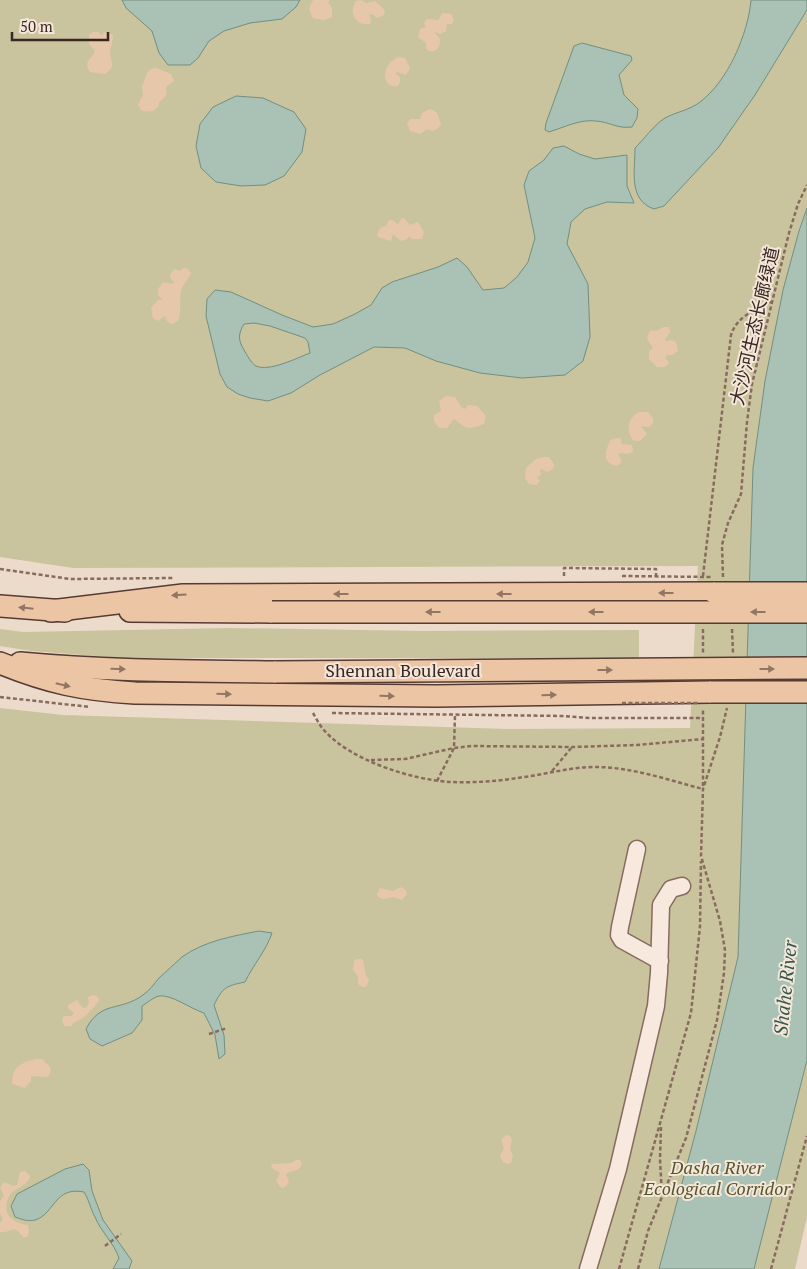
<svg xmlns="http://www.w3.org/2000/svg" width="807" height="1269" font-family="'PT Serif','Noto Sans SC',serif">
  <rect width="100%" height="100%" fill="#ecdaca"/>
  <g fill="#cac49e">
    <path d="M0,0H807V1217L795,1269H0V708L63,715L508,729L690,728L698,566L73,568L0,557Z"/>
    <path d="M230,628L423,631L639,630V658H121L32,651L0,646V629L23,632Z"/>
  </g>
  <g fill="#e6c7a9">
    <path d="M313,0H336H330L328,2L332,8V17L324,20L313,18L309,9Z"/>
    <path d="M361,0L366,3L375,1L385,10L384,15L377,18L372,14L369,15L371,19L370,24C356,26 348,13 356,1Z"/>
    <path d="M443,13L451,14L454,19L452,24H447L446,31L441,34L434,32L440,39C440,47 438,52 429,51L426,48V43L418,37L420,29L426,27L424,23L427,19L438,20Z"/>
    <path d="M93,32H98L102,36L104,32L111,34L113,36C113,42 110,48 110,53C111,63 117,66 105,74L90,72C83,61 91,60 95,51L89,44V35Z"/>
    <path d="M399,57L405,58L410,68L406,75L397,72L396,74L400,77V82L398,86C380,89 381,63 399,57Z"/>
    <path d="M156,68L171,74L174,81L166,87C168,95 165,98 159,102V105C155,112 150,112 142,111L138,105L143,95L142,86C147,79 144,69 156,68Z"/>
    <path d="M430,109C438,110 439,118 441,125C436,131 433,132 427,129L420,134L410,131L407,123L411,119H420L422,113Z"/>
    <path d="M404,218L410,225L418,222L424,232L422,239H412L409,236L407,239L401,241L393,234L391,241L378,237L377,235C379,229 380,227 386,226L389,220H392L398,224L401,219Z"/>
    <path d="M184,268H187L191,273C188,280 183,284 181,291C179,301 182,312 178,321L171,324L167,321L165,316L158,321L153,318L151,308L158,300H163L158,295V289L163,282L173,284L174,282L170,277L171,273L175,269L179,271Z"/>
    <path d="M664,327H669L670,332L665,339L666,341L671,340L676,342L678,351L672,355H667L665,357L669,363L665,367H657L649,359V351L653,348L647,339L649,332L652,330L656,331Z"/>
    <path d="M446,396L455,397L462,408L465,409L468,405L477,406L486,416L484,424C465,431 467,428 454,419L447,428H439L434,421V415L441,411L439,401Z"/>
    <path d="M639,412H648L653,418V423L649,427L641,426L647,434L640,441H634C625,431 628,418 639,412Z"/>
    <path d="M618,438L621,439L622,444L632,445L633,452L628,454L620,453L618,455L622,461C618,469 610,465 606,459V451L610,440Z"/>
    <path d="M544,457H549L554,464L553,469L547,472L542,469L540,470L541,475L537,477L540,481L536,485L529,484L525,478L526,468L536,459Z"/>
    <path d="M401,887L406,890L407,894L402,900L394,897L383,899L378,897L377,894L380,888L393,891Z"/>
    <path d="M357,959H362C366,967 363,972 369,980L366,987H362L358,984V976L353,970L354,961Z"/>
    <path d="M93,995L97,996L99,1000C96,1006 89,1012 85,1016C80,1021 75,1020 71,1026H64L62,1020L64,1016H72L74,1013L68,1008V1005L77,1000L82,1007L86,1008L89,1003L88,997Z"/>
    <path d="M35,1059H42L50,1067L51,1071L48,1077L31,1076V1081L25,1088L12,1084C13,1066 19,1064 35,1059Z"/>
    <path d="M506,1135L510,1136L512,1139L510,1150L513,1155L511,1163L508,1164L503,1162L500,1156L504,1148L501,1140Z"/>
    <path d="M296,1160H300L302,1163C299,1173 293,1169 286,1174L289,1182L284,1188L280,1187L276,1181L280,1173L272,1168L271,1164L291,1163Z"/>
    <path d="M25,1171L30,1176C28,1186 16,1187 10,1195C0,1212 11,1223 28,1225L29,1232L27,1237H23L18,1231L14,1229L5,1232H0V1223L3,1219L0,1214V1201L4,1195L0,1188L4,1182L13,1186L17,1185L20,1172Z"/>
  </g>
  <g fill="#aac1b5" stroke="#718f80" fill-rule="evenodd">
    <path d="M122,0H300L296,7L282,19L250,23L224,31L209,41L198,58L190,65H168L159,53L152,31L126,8Z"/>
    <path d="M751,0H807V10L755,95L718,148L664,206L654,209C628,200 635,171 635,148C644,139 654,125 665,118C676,112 690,110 700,102C728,81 748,34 751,0Z"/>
    <path d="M582,43L631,56L632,60L619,75L624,95L638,109L637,118L632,127C617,129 610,122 596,121C580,119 565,127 549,132L545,130L546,123L574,46Z"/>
    <path d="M236,96L263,98L294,112L306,129L302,152L284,176L265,185L241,186L216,182L201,168L196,146L200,124L213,107Z"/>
    <path d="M564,146L579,154L595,159L627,155V186L634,203L607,202L585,209L571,222L567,244L588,284L590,337L583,361L565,375L522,378L480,373L436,361L405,348L374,347L320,375L291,393L268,401L250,398L238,394L227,387L220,374L206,316L207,299L215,290L231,292L282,315L313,327L333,324L355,314L371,305L382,288L392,282L438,267L457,258L467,267L483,290L504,288L517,277L528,262L535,238L524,185L529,171L544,160L553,148ZM254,323L270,326L305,338L308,342L310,353C297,358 269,372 256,366C251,363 247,355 244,350C238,340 238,334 244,324Z"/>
    <path d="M807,208V1060L754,1269H659L696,1131L738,957L753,468L765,381L783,290L799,231Z"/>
    <path d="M259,931L272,933C266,951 253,965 245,982C226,986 223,987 214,1005L224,1035L225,1054L219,1059L215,1035L204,1013C191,1009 171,994 159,996C154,997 147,1003 142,1006V1020L132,1033L102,1046L90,1039L86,1029C101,1000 120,1012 143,995C149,991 154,984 159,978C167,971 174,964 182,957C204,941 233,936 259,931Z"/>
    <path d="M83,1164L89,1170L92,1191L103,1220L132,1261L129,1269H113L119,1258C114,1243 101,1232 95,1217C90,1208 90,1202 84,1192C54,1186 55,1214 35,1220C28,1222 21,1219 15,1217L11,1206L17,1194L65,1169Z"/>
  </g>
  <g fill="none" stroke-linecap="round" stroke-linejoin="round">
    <g stroke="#886b5f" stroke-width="19">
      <g id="minor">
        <path d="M637,849L620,927L619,935L622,940L660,961"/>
        <path d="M588,1269L618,1169L656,1006L659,973L661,905L671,889L682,886"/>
      </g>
    </g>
    <g stroke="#563b33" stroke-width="24">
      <g id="major">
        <path d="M0,606L65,611"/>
        <path d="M51,611L183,595L715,593"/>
        <path d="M130,611L272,612"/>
        <path d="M0,663C49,683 83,690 135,693L436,696L711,692"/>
        <path d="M20,663C105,671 191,671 276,672"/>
      </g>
    </g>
    <g stroke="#886b5f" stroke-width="2.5" stroke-dasharray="4 2.5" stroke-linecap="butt">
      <path d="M0,569L70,579L173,578"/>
      <path d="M564,576V568L656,569V578"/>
      <path d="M703,576L731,335C737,316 755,310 772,301"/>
      <path d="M723,577L722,545L728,523L741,494L747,422L752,384L789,233L798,204L807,185"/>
      <path d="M703,629V654"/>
      <path d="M732,629L733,653"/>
      <path d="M0,697L90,707"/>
      <path d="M313,713C316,718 319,724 323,729C349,760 412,780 451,782C475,783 500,781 524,777C548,774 570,767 595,767C632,767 668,780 703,789"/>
      <path d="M332,713L564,716L590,718H703"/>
      <path d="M371,760L405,759L454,748L472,746L572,747L637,745L703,739"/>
      <path d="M552,771L572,747"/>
      <path d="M437,781L454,748L455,715"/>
      <path d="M703,786V709"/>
      <path d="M209,1034L227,1028"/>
      <path d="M661,1127L660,1159L662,1197"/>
      <path d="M105,1246L121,1234"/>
      <path d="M619,1269L691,1013L700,926L701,861"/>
      <path d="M638,1269L648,1231L686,1138L717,1020L724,973L725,950L720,921L701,856L703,789L720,737L727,708"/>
      <path d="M771,1269L807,1136"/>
    </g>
    <use href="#minor" stroke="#f7e9dd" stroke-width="16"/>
    <use href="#major" stroke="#ecc5a5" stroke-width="21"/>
    <g stroke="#563b33" stroke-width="24" stroke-linecap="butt">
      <g id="major-bridge">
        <path d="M715,593H807"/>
        <path d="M272,612H807"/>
        <path d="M276,672L807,668"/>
        <path d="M711,692H807"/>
      </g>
    </g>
    <g stroke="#886b5f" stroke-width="2.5" stroke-dasharray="4 2.5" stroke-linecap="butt">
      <path d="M622,576L711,577"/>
      <path d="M622,703H698"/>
    </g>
    <use href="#major-bridge" stroke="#ecc5a5" stroke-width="21"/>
  </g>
  <defs><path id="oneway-solid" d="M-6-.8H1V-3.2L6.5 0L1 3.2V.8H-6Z" transform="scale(1.25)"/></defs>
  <g fill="#927664">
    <use href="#oneway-solid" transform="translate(666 593) rotate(180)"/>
    <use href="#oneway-solid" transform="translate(341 594) rotate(180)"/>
    <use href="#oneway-solid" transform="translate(504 594) rotate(180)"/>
    <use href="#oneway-solid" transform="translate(179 595) rotate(177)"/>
    <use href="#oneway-solid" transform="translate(26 608) rotate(-174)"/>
    <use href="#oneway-solid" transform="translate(433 612) rotate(180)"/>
    <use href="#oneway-solid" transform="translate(596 612) rotate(180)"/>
    <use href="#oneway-solid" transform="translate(758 612) rotate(180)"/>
    <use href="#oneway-solid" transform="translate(118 669) rotate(2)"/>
    <use href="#oneway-solid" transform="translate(767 669)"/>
    <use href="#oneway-solid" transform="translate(605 670)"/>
    <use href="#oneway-solid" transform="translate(63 685) rotate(13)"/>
    <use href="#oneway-solid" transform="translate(224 694) rotate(1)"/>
    <use href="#oneway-solid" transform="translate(549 695) rotate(-1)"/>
    <use href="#oneway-solid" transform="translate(387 696) rotate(1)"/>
  </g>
  <g text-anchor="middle" stroke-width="4" stroke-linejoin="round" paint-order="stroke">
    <g font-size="18" fill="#392722" stroke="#f4e6d9">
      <text transform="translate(755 326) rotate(-77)" y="6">大沙河生态长廊绿道</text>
      <text x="403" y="677">Shennan Boulevard</text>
    </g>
    <g font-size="18" font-style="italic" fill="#54552a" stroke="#f4e6d9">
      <text x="717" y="1174">Dasha River<tspan x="717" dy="21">Ecological Corridor</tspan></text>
    </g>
    <g font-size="19" font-style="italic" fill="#32584c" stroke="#f4e6d9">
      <text transform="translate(785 988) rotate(-84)" y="7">Shahe River</text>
    </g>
  </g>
  <path d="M12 32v8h96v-8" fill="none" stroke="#392722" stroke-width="2.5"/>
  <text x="20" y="32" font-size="15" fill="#392722" stroke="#f4e6d9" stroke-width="4" paint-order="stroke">50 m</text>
</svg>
